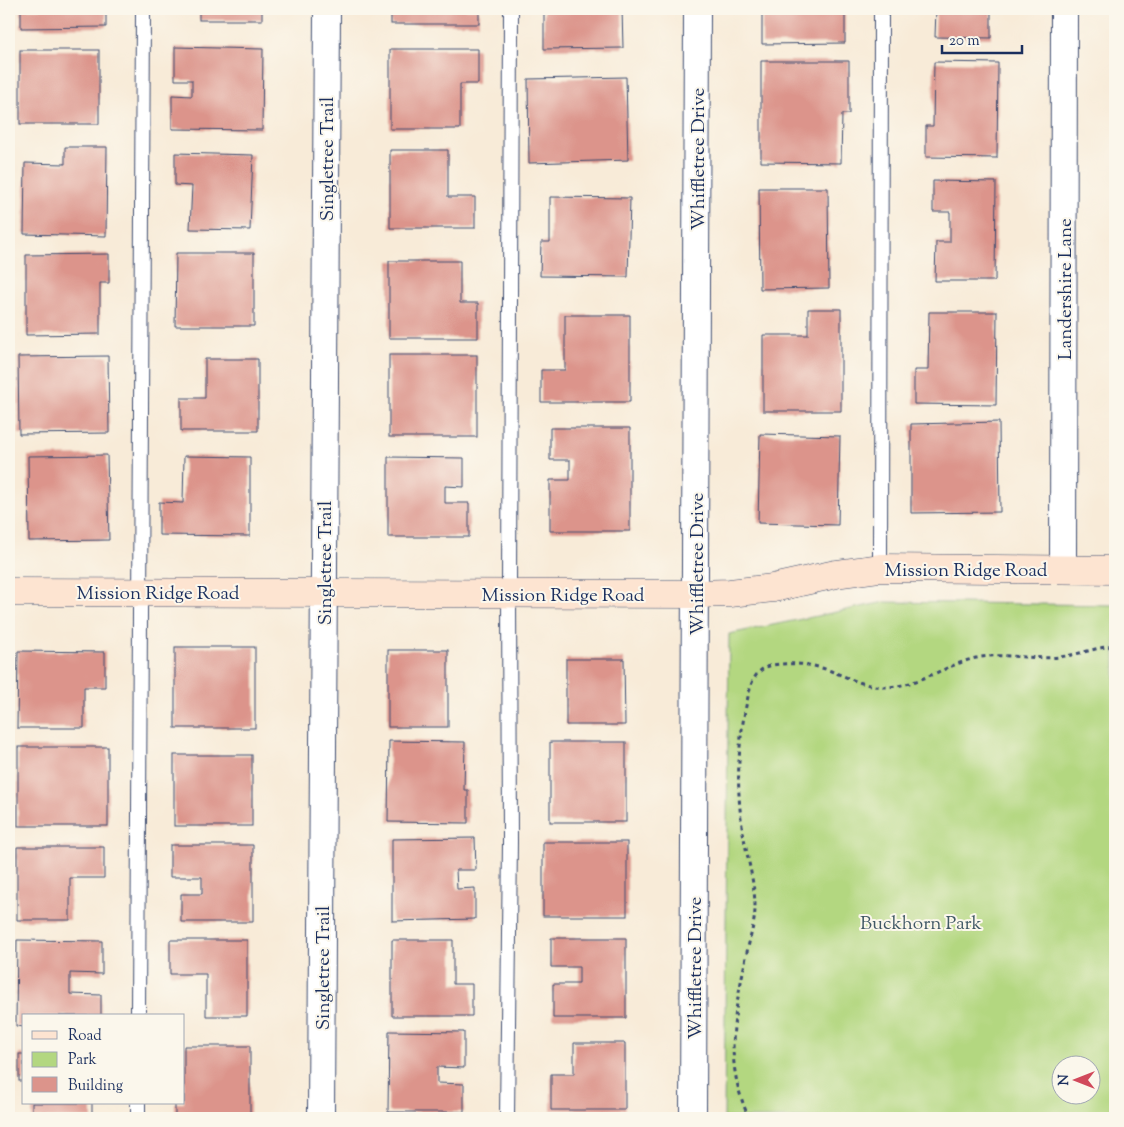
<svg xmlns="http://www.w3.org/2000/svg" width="1124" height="1127" font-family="'Sorts Mill Goudy',serif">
  <rect width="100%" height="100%" fill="#fbf7ec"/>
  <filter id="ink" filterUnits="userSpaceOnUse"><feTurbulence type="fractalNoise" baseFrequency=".02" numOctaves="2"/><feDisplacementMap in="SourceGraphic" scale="10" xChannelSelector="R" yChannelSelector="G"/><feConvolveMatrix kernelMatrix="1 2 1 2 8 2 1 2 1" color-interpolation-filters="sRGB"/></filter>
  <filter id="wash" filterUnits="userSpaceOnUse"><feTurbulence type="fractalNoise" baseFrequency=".0096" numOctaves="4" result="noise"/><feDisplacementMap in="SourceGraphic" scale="20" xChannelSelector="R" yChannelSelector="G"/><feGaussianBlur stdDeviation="1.12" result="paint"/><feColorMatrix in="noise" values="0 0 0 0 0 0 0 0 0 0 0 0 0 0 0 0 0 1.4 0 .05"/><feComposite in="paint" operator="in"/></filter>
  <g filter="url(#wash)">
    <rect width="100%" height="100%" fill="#f8ebd8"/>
    <path fill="#b3d780" stroke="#67836f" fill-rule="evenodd" d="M885,602L1115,605V1118H724L729,634ZM1062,1064H1092V1094H1062Z"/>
    <g id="blocks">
      <g fill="#dc948b">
        <path d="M21,9H106V27L21,28Z"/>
        <rect x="199" y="9" width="63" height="11"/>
        <rect x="391" y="9" width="88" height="15"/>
        <path d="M544,9H622L623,48L544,49Z"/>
        <path d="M762,9H845V43L762,44Z"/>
        <path d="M936,9H991V38L935,37Z"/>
        <path d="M175,47L263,49L262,130L172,129V95L192,96V80H175Z"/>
        <path d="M390,49H478V84H460V129H390Z"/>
        <rect x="20" y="50" width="79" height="74"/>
        <path d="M761,61H849V114H842L841,163L761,162Z"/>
        <path d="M934,62L998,63L997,158L926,157V126H933Z"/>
        <path d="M626,77L628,160L529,163L528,79Z"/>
        <path d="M65,147H107L106,236L24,234L25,163L65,164Z"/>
        <path d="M390,150H448V197H475V228H390Z"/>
        <path d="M175,153L253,155L250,230L190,229L192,186L175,185Z"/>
        <path d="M933,181L996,182L995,281H935L936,242H950V212H933Z"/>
        <path d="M759,188H828L829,288L760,289Z"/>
        <path d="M550,197L630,198L628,277L540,276L541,242H550Z"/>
        <path d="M176,253H254V326H175Z"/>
        <path d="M109,254V283H100V334L26,335V255Z"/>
        <path d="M389,261H460V303H478V338H389Z"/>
        <path d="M808,309H841V411H763V335H808Z"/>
        <path d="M929,312H997L996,405L914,404V370H928Z"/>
        <path d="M565,315H630V402H541V370H565Z"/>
        <rect x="389" y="355" width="88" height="82"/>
        <path d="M108,356L109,433L19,434L18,357Z"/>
        <path d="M205,359H258V431H181V398H205Z"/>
        <path d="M999,422L1000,512L911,513V424Z"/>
        <path d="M550,428H630V531H550V480H570V460H550Z"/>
        <path d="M760,434L840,436L838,525L758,523Z"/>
        <path d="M107,455L109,540L29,541L28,456Z"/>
        <path d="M184,456L250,457V536L159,535V502L183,503Z"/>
        <path d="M388,457L464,458V487L445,486V503H469V537H388Z"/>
        <rect x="175" y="647" width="80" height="81"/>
        <rect x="388" y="650" width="60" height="77"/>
        <path d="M18,651L105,652V687H84V728H17Z"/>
        <path d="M566,659H624L625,725H566Z"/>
        <path d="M389,741L465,742L464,790H468V823L388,822Z"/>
        <rect x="550" y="742" width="76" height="80"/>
        <rect x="18" y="747" width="90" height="79"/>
        <rect x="174" y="755" width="78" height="71"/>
        <path d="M475,838L476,870H456L457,889L475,888V919L392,921V839Z"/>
        <rect x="543" y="842" width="84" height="74"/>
        <path d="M170,845H253V922H181V894H202V877H170Z"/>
        <path d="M17,847H104V878H70V920H17Z"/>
        <path d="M551,938H626V1018H553V984H579V967H551Z"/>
        <path d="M17,940L102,941V974L70,973V994L101,995V1016H24V1027L16,1026Z"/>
        <path d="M170,940H247V1016H206V974H170Z"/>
        <path d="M392,940H453V984H472V1016H392Z"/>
        <path d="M389,1031L464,1032V1068L437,1067V1083L464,1084V1112H388Z"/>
        <path d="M574,1043H625V1110H551V1074H574Z"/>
        <path d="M184,1046H250V1116H175V1103H184Z"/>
        <rect x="19" y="1054" width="5" height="27"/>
        <rect x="32" y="1103" width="60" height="15"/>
      </g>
    </g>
  </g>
  <g filter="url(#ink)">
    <use href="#blocks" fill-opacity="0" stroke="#3c4b70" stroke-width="1"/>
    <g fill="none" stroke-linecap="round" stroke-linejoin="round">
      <g stroke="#3c4b70" stroke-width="16">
        <g id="lane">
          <path d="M880,568L881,9"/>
          <path d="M138,1016L143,9"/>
          <path d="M138,1118V1103"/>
          <path d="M507,1118L510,841L509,593L511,9"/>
        </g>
      </g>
      <g stroke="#3c4b70" stroke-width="28">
        <g id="street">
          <path d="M1063,569L1064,9"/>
          <path d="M321,1118L327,9"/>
          <path d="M693,1118L697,9"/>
        </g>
      </g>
      <g stroke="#3c4b70" stroke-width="29">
        <path id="secondary" d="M9,592L696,594L730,593L773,588L836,574L880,568L1115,570"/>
      </g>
      <g stroke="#3c4b70" stroke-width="3" stroke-dasharray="4 4" stroke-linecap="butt">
        <path d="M749,1118C722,1058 735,1013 747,952C750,937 755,923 755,907C755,884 748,861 744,838C736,794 737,750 746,706C750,688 752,669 773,665C793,662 812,664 831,671C849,678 866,687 886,687C919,686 945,665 976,658C1003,652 1031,660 1059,657C1078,655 1096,647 1115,646"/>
        <path d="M1113,1118L1115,1113"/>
      </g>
      <use href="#lane" stroke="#fff" stroke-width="14"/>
      <use href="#street" stroke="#fff" stroke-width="26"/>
      <use href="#secondary" stroke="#fde4d1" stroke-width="28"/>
    </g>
  </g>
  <g text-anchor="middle" stroke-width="4" stroke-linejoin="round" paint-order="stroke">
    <g font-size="19" fill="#1b2f5e" stroke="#fbf7ec">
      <text transform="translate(326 159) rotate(-90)" y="7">Singletree Trail</text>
      <text transform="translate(697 159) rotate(-90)" y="7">Whiffletree Drive</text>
      <text transform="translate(1064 289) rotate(-90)" y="7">Landershire Lane</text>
      <text transform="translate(324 563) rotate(-90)" y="7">Singletree Trail</text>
      <text transform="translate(696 564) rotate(-90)" y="7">Whiffletree Drive</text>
      <text x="966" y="576">Mission Ridge Road</text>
      <text x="158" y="599">Mission Ridge Road</text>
      <text x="563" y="601">Mission Ridge Road</text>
      <text transform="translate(322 968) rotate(-90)" y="7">Singletree Trail</text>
      <text transform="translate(694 968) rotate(-90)" y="7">Whiffletree Drive</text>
    </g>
    <g font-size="19" fill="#415966" stroke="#fbf7ec">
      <text x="921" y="929">Buckhorn Park</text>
    </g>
  </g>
  <rect width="1124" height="1127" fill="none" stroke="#fbf7ec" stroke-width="30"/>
  <rect x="22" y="1014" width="162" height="90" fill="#fbf7ec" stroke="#a1a7b3"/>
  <rect x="32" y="1031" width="25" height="8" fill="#fde4d1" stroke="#a1a7b3"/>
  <text x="68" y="1040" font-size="15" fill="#1b2f5e">Road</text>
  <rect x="32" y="1052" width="25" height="15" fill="#b3d780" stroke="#a1a7b3"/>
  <text x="68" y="1064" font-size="15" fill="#1b2f5e">Park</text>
  <rect x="32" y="1077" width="25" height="15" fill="#dc948b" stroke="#a1a7b3"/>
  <text x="68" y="1090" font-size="15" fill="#1b2f5e">Building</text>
  <g transform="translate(1076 1080) rotate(270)"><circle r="24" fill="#fbf7ec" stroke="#a1a7b3"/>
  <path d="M0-4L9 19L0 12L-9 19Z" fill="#d1495b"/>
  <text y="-8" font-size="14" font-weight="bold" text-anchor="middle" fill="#1b2f5e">N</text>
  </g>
  <path d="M942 45v8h80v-8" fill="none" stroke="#1b2f5e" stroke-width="2.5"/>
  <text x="949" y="45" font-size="15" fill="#1b2f5e" stroke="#fbf7ec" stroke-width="4" paint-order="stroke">20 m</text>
</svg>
